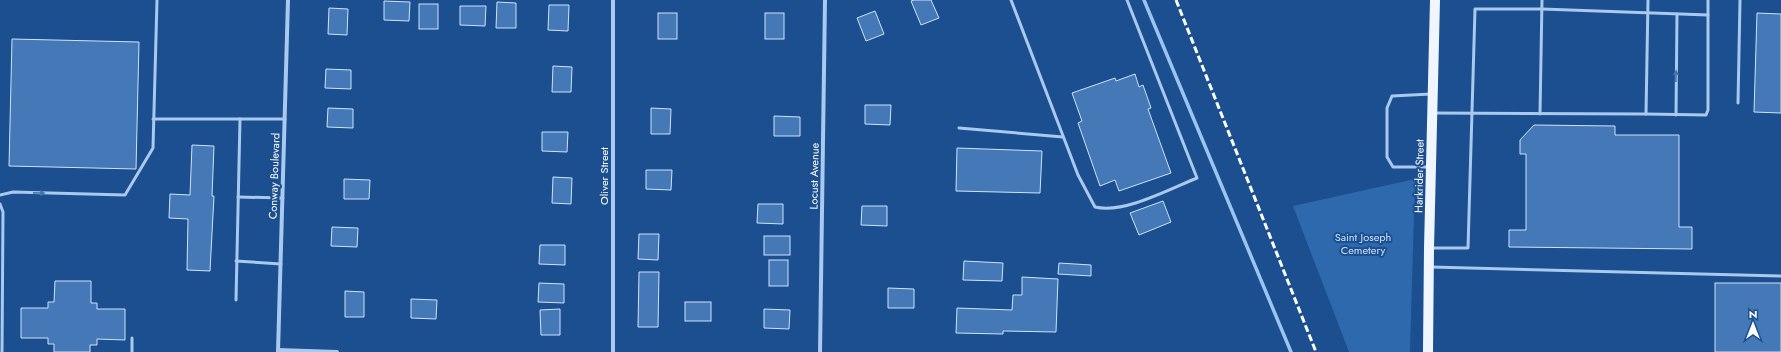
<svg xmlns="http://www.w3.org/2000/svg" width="1781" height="352" font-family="Jost,sans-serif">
  <rect width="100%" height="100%" fill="#1b4f8f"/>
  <path fill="#2e69ad" d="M1415,179L1410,352H1349L1293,206Z"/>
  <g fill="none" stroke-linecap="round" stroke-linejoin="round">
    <path stroke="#9cc4f0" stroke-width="3.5" d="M1144,0L1291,352"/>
  </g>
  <g fill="#4478b7" stroke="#cfe3fa">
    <path d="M914,0H931L939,18L921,25L911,1Z"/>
    <path d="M384,1L410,2L409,21L384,20Z"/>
    <path d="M497,2L516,3V28H496Z"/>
    <rect x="419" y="4" width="19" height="25"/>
    <path d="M549,5H569L568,31L548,30Z"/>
    <path d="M460,6H486L485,26L460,25Z"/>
    <path d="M329,8L348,9L347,35L328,34Z"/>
    <path d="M875,11L884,34L866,41L857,18Z"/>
    <rect x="658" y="13" width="19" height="26"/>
    <rect x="765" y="13" width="19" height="26"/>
    <path d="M1757,13L1781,14V113L1754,112Z"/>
    <path d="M12,39L139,42L136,169L9,166Z"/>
    <path d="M553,66L572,67L571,92H552Z"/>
    <path d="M326,69L351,70V89L325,88Z"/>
    <path d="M1135,74L1139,87L1143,85L1151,108L1148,109L1171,173L1119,191L1115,180L1100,186L1078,123L1082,121L1072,93L1115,78L1116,81Z"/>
    <path d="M865,105H891L890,125L865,124Z"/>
    <path d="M328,108L353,109V128L327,127Z"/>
    <path d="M651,108L671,109L670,134H651Z"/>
    <path d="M774,116L800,117V136H774Z"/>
    <path d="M1534,125L1615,126V135H1679V227H1692V249L1509,247V230H1526V154H1520V140Z"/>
    <path d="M542,132H568L567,152L542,151Z"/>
    <path d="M192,145L214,146L212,196H214L210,271L187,270L188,219L169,218L170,194L190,195Z"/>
    <path d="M957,148L1042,151L1040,193L956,191Z"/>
    <path d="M646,170H672L671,190L646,189Z"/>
    <path d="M553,177L572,178L571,204L552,203Z"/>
    <path d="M344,179L370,180L369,199H344Z"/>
    <path d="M1163,201L1171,222L1139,235L1130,213Z"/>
    <path d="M758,204H783V224L757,223Z"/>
    <path d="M862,206H887V226L861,225Z"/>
    <path d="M332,227L358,228L357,247L331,246Z"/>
    <path d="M639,234H659L658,260L638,259Z"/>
    <rect x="764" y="236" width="26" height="19"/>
    <path d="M540,245H565V265L539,264Z"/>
    <rect x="769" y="260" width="19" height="26"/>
    <path d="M964,261L1003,263L1002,281L963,280Z"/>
    <path d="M1059,263L1091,265V276L1058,274Z"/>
    <path d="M639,272H659L658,327H638Z"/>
    <path d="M1022,277L1058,279L1056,332L1003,331V334L956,333L957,308L1012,310L1013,295H1022Z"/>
    <path d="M55,281H91V303H97V309H125V340L97,339V345H90V352H54V344H48V338H21V308H48V302H54Z"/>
    <path d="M539,283L564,284V303L538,302Z"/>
    <rect x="1715" y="283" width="66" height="69"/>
    <path d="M888,288L914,289V308H888Z"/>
    <path d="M345,291L364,292V317H345Z"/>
    <path d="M411,299L437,300L436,319L411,318Z"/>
    <rect x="685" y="302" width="26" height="19"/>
    <path d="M560,309V335H541L540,310Z"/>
    <path d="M764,309L790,310L789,329L764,328Z"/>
  </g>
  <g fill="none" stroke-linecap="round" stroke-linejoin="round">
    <g stroke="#a9c9ee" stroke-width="3">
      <path d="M1011,0L1078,175L1095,207C1124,214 1170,189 1197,178L1127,0"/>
      <path d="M1738,103L1740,0"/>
      <path d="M1434,113L1646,114L1648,0"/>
      <path d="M1540,114L1542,0"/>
      <path d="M1646,114L1706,115L1708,110V15"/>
      <path d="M1676,115L1677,14"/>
      <path d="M153,119H285"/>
      <path d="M959,128L1063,137"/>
      <path d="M1429,167H1393L1387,157V108L1392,96L1431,94"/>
      <path d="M0,195L13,192L125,195L153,148L157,0"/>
      <path d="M238,197L283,198"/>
      <path d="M0,204L3,212L2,352"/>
      <path d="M1431,248H1468L1475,9H1542L1708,15V0"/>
      <path d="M236,261L281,264"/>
      <path d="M1431,267L1781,276"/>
      <path d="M236,300L240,119"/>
      <path d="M132,352V338"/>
    </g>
    <g stroke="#a9c9ee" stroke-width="4">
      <path d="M613,0V352"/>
      <path d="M278,350L337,352"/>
      <path d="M278,352L288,0"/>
      <path d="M820,352L825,0"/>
    </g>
    <path stroke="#f0f6ff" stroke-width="10" d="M1428,352L1429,248L1435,0"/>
    <path stroke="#fff" stroke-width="3" stroke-dasharray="7 3" stroke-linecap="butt" d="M1176,0L1316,352"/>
  </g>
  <defs><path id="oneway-solid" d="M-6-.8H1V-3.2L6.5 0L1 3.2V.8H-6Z"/></defs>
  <g fill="#4674ac">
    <use href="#oneway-solid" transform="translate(1676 76) rotate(-89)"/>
    <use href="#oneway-solid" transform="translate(39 193) rotate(1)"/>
  </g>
  <g text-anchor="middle" stroke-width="4" stroke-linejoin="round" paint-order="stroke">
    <g font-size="11" fill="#fff" stroke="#1b4f8f">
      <text transform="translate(274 176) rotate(-88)" y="4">Conway Boulevard</text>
      <text transform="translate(604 176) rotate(-90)" y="4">Oliver Street</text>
      <text transform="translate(814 176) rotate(-89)" y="4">Locust Avenue</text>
      <text transform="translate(1419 176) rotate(-89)" y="4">Harkrider Street</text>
    </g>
    <g font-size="11" fill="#cfe3fa" stroke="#1b4f8f">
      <text x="1363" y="241">Saint Joseph<tspan x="1363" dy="13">Cemetery</tspan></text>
    </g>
  </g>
  <g transform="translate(1753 324)" stroke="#1b4f8f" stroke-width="3" paint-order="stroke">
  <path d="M0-3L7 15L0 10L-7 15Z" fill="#ffffff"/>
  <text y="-6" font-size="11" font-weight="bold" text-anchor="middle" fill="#ffffff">N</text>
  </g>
</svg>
